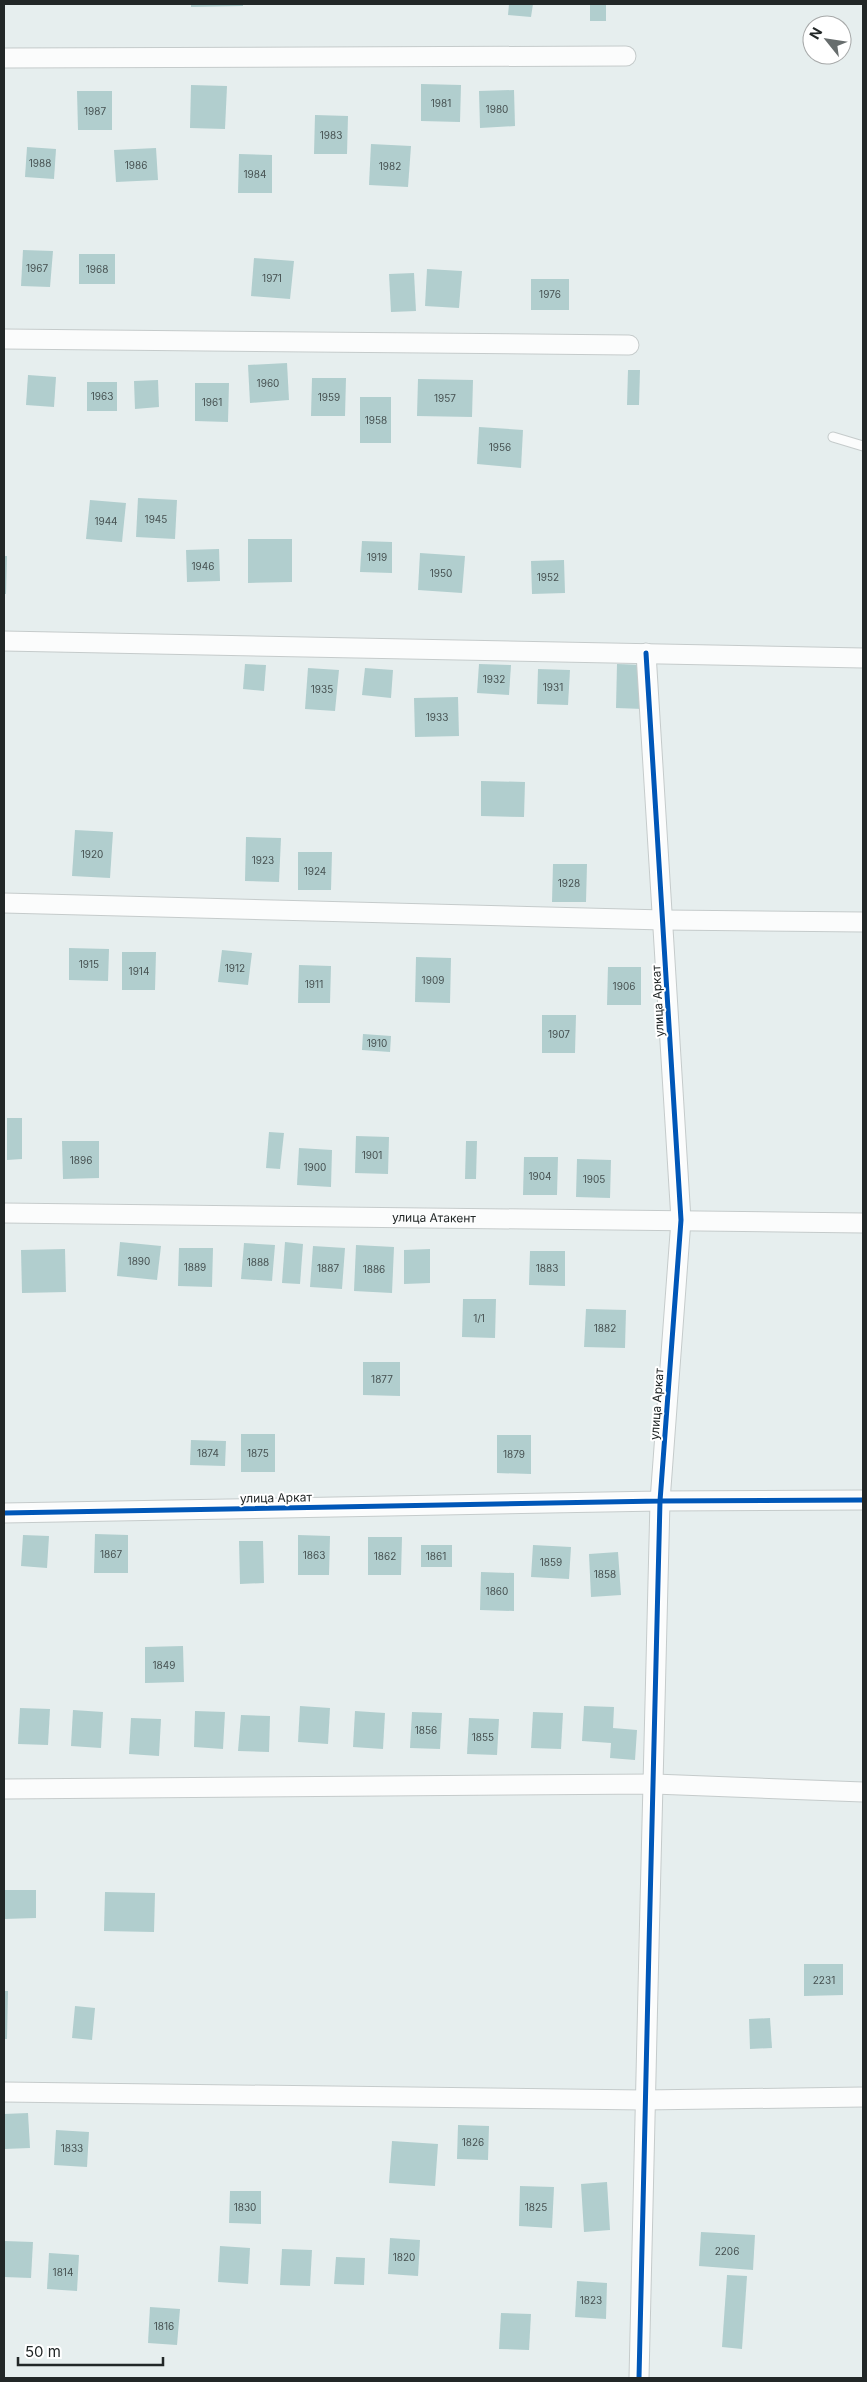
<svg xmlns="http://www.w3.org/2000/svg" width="867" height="2382" font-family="Inter,sans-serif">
  <rect width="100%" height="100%" fill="#e6eeee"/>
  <g fill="#b1cece">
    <path d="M191,4H243V6L191,7Z"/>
    <path d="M509,4H533L531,17L508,15Z"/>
    <rect x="590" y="4" width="16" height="17"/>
    <path d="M421,84L461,85L460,122L421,121Z"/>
    <path d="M191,85L227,86L225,129L190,128Z"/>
    <path d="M514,90L515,126L480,128L479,91Z"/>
    <path d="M77,91H112V130H78Z"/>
    <path d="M315,115L348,116L347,154H314Z"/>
    <path d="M371,144L411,146L408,187L369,185Z"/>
    <path d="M27,147L56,149L54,179L25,177Z"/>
    <path d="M156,148L158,180L116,182L114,150Z"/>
    <path d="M239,154L272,155V193H238Z"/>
    <path d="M23,250L53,251L50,287L21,286Z"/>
    <rect x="79" y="254" width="36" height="30"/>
    <path d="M254,258L294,261L290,299L251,296Z"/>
    <path d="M427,269L462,271L459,308L425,306Z"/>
    <path d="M414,273L416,311L391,312L389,274Z"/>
    <rect x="531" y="279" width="38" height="31"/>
    <path d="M287,363L289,400L250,403L248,365Z"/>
    <path d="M628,370H640L639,405H627Z"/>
    <path d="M28,375L56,377L54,407L26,405Z"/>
    <path d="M312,378H346L345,416H311Z"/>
    <path d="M418,379L473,380L472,417L417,416Z"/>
    <path d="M158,380L159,407L135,409L134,381Z"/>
    <rect x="87" y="382" width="30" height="29"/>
    <path d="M195,383H229L228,422L195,421Z"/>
    <rect x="360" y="397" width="31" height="46"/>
    <path d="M479,427L523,430L521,468L477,464Z"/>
    <path d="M138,498L177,500L175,539L136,537Z"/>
    <path d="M90,500L126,503L122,542L86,539Z"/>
    <path d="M248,539H292V582L248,583Z"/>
    <path d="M362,541L392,542V573L360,572Z"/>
    <path d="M219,549L220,581L187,582L186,550Z"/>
    <path d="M420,553L465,556L462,593L418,590Z"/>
    <path d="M4,556H7L6,594H4Z"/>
    <path d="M564,560L565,593L532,594L531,561Z"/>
    <path d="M245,664L266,665L264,691L243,689Z"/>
    <path d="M479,664L511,665L509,695L477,693Z"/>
    <path d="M617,664L644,665L643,709L616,708Z"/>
    <path d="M308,668L339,670L335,711L305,709Z"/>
    <path d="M365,668L393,670L391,698L362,695Z"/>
    <path d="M538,669L570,670L568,705L537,704Z"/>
    <path d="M458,697L459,736L415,737L414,698Z"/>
    <path d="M481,781L525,782L524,817L481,816Z"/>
    <path d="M75,830L113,832L110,878L72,876Z"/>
    <path d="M246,837L281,838L279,882L245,881Z"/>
    <path d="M298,852H332L331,890H298Z"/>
    <path d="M553,864H587L586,902H552Z"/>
    <path d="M69,948L109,949L108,981L69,980Z"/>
    <path d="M222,950L252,953L248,985L218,982Z"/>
    <path d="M122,952H156L155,990H122Z"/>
    <path d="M416,957L451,958L450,1003L415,1002Z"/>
    <path d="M299,965L331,966L330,1003H298Z"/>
    <path d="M608,967H641V1005H607Z"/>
    <path d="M542,1015H576L575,1053H542Z"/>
    <path d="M363,1034L391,1036L390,1052L362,1050Z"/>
    <path d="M7,1118H22V1159L7,1160Z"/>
    <path d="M269,1132L284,1133L280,1169L266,1168Z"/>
    <path d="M356,1136L389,1137L388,1174L355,1173Z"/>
    <path d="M62,1141H99V1178L63,1179Z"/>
    <path d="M466,1141H477L476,1179H465Z"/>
    <path d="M299,1148L332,1150L331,1187L297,1185Z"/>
    <path d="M524,1157H558L557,1195H523Z"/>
    <path d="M577,1159L611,1160L610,1198L576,1197Z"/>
    <path d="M120,1242L161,1246L157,1280L117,1276Z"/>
    <path d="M285,1242L303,1244L300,1284L282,1283Z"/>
    <path d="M244,1243L275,1245L272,1281L241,1279Z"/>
    <path d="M356,1245L394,1247L392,1293L354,1291Z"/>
    <path d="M313,1246L345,1248L342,1289L310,1287Z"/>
    <path d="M179,1248H213L212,1287L178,1286Z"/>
    <path d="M65,1249L66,1292L22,1293L21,1250Z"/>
    <path d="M430,1249V1283L404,1284V1250Z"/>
    <path d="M530,1251H565V1286L529,1285Z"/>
    <path d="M463,1299H496L495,1338L462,1337Z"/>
    <path d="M586,1309L626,1310L625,1348L584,1347Z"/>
    <path d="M363,1362H400V1396L363,1395Z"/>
    <rect x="241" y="1434" width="34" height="38"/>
    <path d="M497,1435H531V1474L497,1473Z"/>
    <path d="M191,1440L226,1441L225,1466L190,1465Z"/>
    <path d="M95,1534L128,1535V1573H94Z"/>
    <path d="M23,1535L49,1536L47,1568L21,1566Z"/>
    <path d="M298,1535L330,1536L329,1575H298Z"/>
    <path d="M368,1537H402L401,1575H368Z"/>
    <path d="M239,1541H263L264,1583L240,1584Z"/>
    <rect x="421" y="1545" width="31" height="22"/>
    <path d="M533,1545L571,1547L569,1579L531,1577Z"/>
    <path d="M618,1552L621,1595L591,1597L589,1554Z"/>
    <path d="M481,1572L514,1573V1611L480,1610Z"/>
    <path d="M183,1646L184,1682L145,1683V1647Z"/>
    <path d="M300,1706L330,1708L328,1744L298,1742Z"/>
    <path d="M584,1706L614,1707L613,1728L637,1730L635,1760L610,1758L611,1743L582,1741Z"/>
    <path d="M20,1708L50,1709L48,1745L18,1744Z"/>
    <path d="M73,1710L103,1712L101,1748L71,1746Z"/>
    <path d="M195,1711L225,1712L223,1749L194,1747Z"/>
    <path d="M355,1711L385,1713L383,1749L353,1747Z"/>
    <path d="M412,1712L442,1713L440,1749L410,1748Z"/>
    <path d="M533,1712L563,1713L561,1749L531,1748Z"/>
    <path d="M241,1715L270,1716L269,1752L238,1751Z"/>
    <path d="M131,1718L161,1719L159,1756L129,1754Z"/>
    <path d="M469,1718L499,1719L497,1755L467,1754Z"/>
    <path d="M4,1890H36V1918L4,1919Z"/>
    <path d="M105,1892L155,1893L154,1932L104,1931Z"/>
    <path d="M804,1964H843V1995L804,1996Z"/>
    <path d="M4,1991H8L7,2039H4Z"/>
    <path d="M75,2006L95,2008L92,2040L72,2038Z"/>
    <path d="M770,2018L772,2048L750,2049L749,2019Z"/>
    <path d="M28,2113L30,2148L4,2149V2114Z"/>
    <path d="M458,2125L489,2126L488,2160L457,2159Z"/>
    <path d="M56,2130L89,2132L87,2167L54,2165Z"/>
    <path d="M392,2141L438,2144L435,2186L389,2183Z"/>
    <path d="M607,2182L610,2230L584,2232L581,2184Z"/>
    <path d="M520,2186L554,2187L552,2228L519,2226Z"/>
    <path d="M230,2191H261V2224L229,2223Z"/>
    <path d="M701,2232L755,2235L753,2270L699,2266Z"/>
    <path d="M390,2238L420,2240L418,2276L388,2274Z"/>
    <path d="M4,2241L33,2242L31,2278L4,2277Z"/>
    <path d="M220,2246L250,2248L248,2284L218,2282Z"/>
    <path d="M282,2249L312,2250L310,2286L280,2285Z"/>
    <path d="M49,2253L79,2255L77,2291L47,2289Z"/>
    <path d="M336,2257L365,2258L364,2285L334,2284Z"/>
    <path d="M727,2275L747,2276L742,2349L722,2347Z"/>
    <path d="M577,2281L607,2283L606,2319L575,2317Z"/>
    <path d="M150,2307L180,2309L177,2345L148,2343Z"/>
    <path d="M501,2313L531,2314L529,2350L499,2349Z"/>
  </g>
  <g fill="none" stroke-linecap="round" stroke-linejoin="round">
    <g stroke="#c5cbcb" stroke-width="11">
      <path id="lane" d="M833,437L863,446"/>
    </g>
    <g stroke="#c5cbcb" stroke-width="21">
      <g id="street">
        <path d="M4,58L626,56"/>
        <path d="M4,339L629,345"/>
        <path d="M4,641L863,658"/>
        <path d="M4,903L664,920L863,922"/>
        <path id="s1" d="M4,1213L863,1223"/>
        <path d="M4,1513L660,1501L681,1220L646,653"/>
        <path d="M4,1789L654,1784L863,1792"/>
        <path d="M4,2092L644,2100L863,2097"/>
        <path d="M639,2378C644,2086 654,1793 660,1501L863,1500"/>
      </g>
    </g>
    <use href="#lane" stroke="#fbfcfc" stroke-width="9"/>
    <use href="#street" stroke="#fbfcfc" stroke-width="19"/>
    <g stroke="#fff" stroke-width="8">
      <g id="cycleway">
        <path d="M4,1513L660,1501L681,1220L646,653"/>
        <path d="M639,2378C644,2086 654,1793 660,1501L863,1500"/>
      </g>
    </g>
    <use href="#cycleway" stroke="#0057b8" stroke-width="5"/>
  </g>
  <g text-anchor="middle" stroke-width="4" stroke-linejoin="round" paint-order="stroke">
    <g font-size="10" fill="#465151">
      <text x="441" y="107">1981</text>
      <text x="497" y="113">1980</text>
      <text x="95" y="115">1987</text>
      <text x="331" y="139">1983</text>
      <text x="40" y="167">1988</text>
      <text x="136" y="169">1986</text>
      <text x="390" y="170">1982</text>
      <text x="255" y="178">1984</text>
      <text x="37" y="272">1967</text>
      <text x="97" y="273">1968</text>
      <text x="272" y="282">1971</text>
      <text x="550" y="298">1976</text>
      <text x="268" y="387">1960</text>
      <text x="102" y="400">1963</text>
      <text x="329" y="401">1959</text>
      <text x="445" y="402">1957</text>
      <text x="212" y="406">1961</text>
      <text x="376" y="424">1958</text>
      <text x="500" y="451">1956</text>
      <text x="156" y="523">1945</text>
      <text x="106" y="525">1944</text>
      <text x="377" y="561">1919</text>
      <text x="203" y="570">1946</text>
      <text x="441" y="577">1950</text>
      <text x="548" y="581">1952</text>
      <text x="494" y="683">1932</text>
      <text x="553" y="691">1931</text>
      <text x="322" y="693">1935</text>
      <text x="437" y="721">1933</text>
      <text x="92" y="858">1920</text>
      <text x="263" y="864">1923</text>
      <text x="315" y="875">1924</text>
      <text x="569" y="887">1928</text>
      <text x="89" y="968">1915</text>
      <text x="235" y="972">1912</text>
      <text x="139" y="975">1914</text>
      <text x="433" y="984">1909</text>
      <text x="314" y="988">1911</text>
      <text x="624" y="990">1906</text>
      <text x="559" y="1038">1907</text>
      <text x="377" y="1047">1910</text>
      <text x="372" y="1159">1901</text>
      <text x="81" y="1164">1896</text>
      <text x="315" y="1171">1900</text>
      <text x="540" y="1180">1904</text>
      <text x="594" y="1183">1905</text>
      <text x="139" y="1265">1890</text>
      <text x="258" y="1266">1888</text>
      <text x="195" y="1271">1889</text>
      <text x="328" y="1272">1887</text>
      <text x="547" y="1272">1883</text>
      <text x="374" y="1273">1886</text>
      <text x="479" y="1322">1/1</text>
      <text x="605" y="1332">1882</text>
      <text x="382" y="1383">1877</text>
      <text x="208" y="1457">1874</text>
      <text x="258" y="1457">1875</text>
      <text x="514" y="1458">1879</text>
      <text x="111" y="1558">1867</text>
      <text x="314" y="1559">1863</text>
      <text x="385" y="1560">1862</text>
      <text x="436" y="1560">1861</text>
      <text x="551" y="1566">1859</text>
      <text x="605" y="1578">1858</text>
      <text x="497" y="1595">1860</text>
      <text x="164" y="1669">1849</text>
      <text x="426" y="1734">1856</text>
      <text x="483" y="1741">1855</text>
      <text x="824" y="1984">2231</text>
      <text x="473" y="2146">1826</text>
      <text x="72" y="2152">1833</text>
      <text x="245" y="2211">1830</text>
      <text x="536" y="2211">1825</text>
      <text x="727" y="2255">2206</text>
      <text x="404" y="2261">1820</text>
      <text x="63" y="2276">1814</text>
      <text x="591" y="2304">1823</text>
      <text x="164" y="2330">1816</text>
    </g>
    <g font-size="12" fill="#222727" stroke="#fff">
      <text transform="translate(658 1001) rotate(-93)" y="4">улица Аркат</text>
      <text dy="4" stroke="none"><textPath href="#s1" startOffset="430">улица Атакент</textPath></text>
      <text transform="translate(657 1404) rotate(-86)" y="4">улица Аркат</text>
      <text transform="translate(276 1498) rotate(-1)" y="4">улица Аркат</text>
    </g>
  </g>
  <rect width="867" height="2382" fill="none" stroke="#222727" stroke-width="10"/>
  <g transform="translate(827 40) rotate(300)"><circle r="24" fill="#ffffff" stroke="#a7a9a9"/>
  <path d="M0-4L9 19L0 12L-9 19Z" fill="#676d6d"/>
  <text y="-8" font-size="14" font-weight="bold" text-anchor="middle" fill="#222727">N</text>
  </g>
  <path d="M18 2357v8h145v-8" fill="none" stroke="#222727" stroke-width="2.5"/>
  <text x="25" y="2357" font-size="15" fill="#222727" stroke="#ffffff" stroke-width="4" paint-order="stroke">50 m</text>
</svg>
